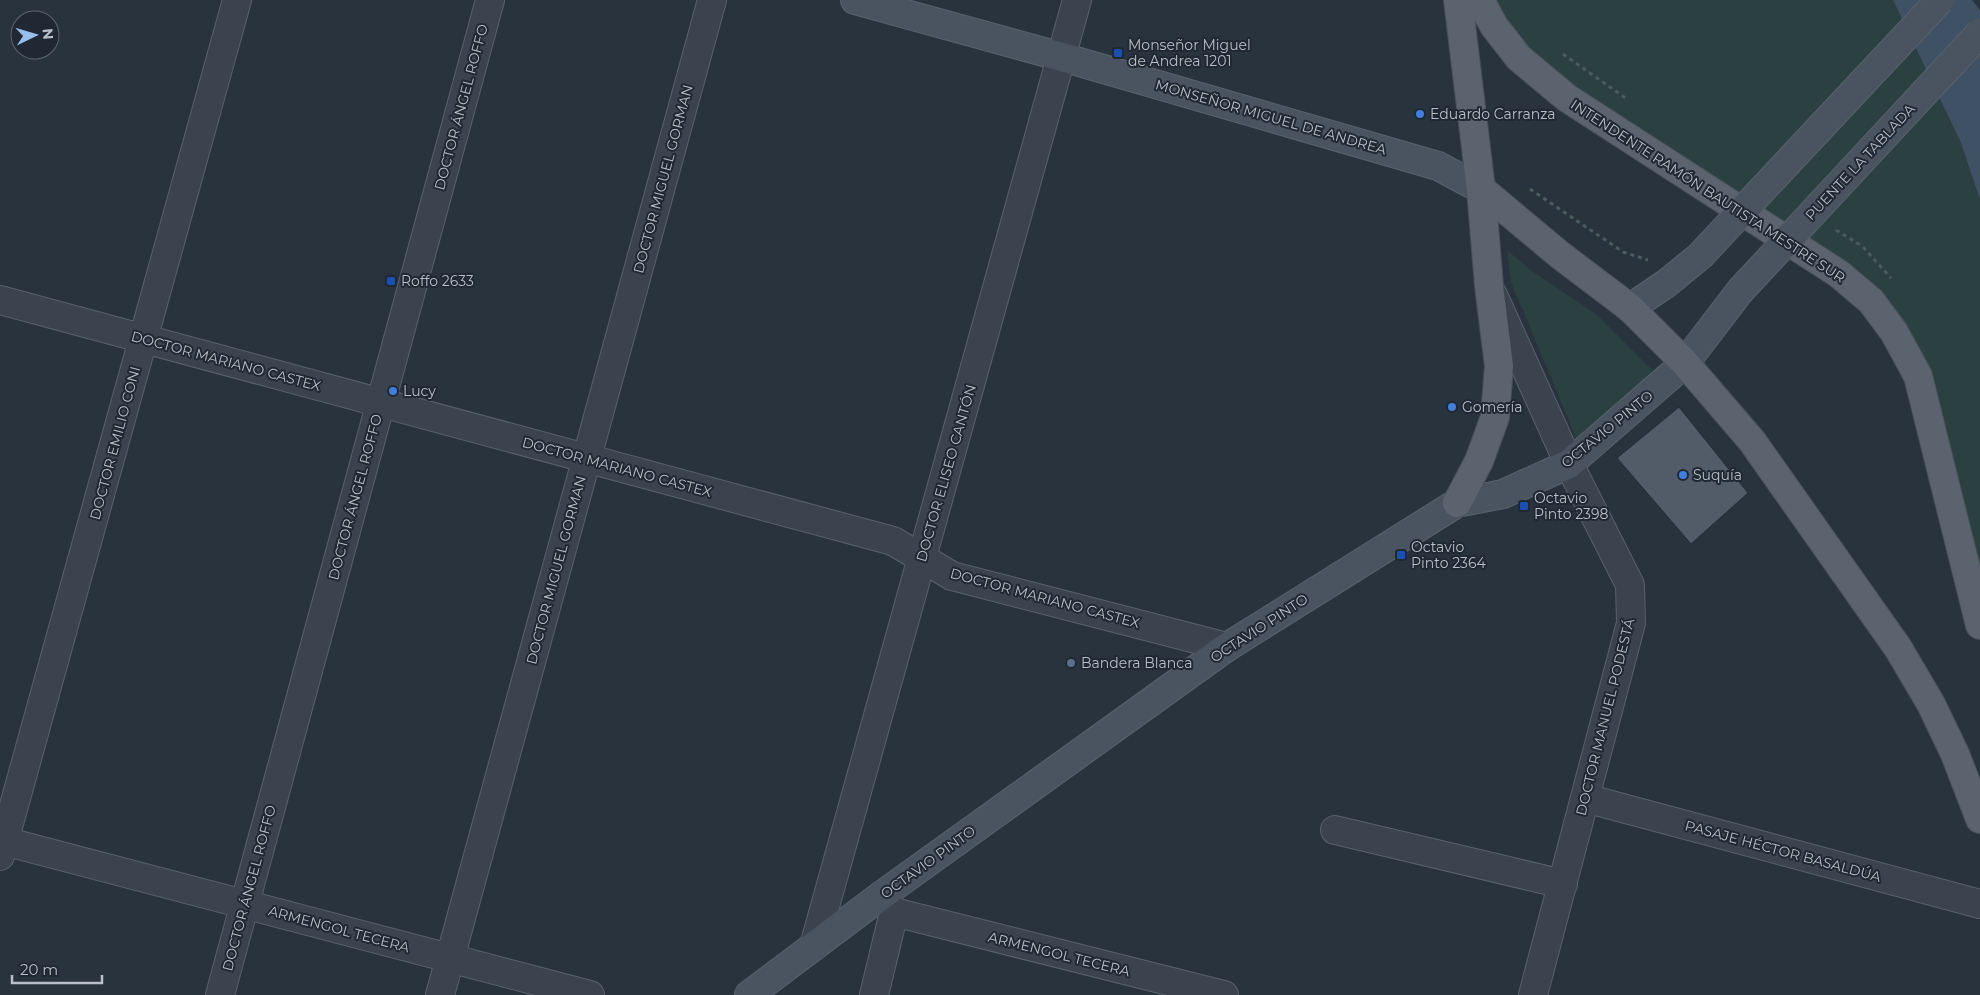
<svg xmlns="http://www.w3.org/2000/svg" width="1980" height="995" font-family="Montserrat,sans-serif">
  <rect width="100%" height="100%" fill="#28333e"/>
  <g fill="#2b4040">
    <path d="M1480,0H1893L1961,143L1980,200V625L1918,376L1871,301L1567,98Z"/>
    <path d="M1507,250L1532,271L1596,314L1654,372L1576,438L1511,282Z"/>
  </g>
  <path fill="#3f5165" d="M1893,0H1972L1980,10V200L1961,143Z"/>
  <path fill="#515c68" stroke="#222b35" d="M1679,407L1748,493L1691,544L1617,458Z"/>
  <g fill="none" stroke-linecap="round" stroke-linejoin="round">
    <g stroke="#59626b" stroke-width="30">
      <g id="minor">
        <path d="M1493,295L1569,464L1630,585L1631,623L1533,995"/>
        <path d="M0,300L893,541L952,576L1227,647"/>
        <path d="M1585,798L1980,904"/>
        <path d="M1335,830L1563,884"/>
        <path d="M0,840L590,995"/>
        <path d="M0,856L237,0"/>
        <path d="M894,912L1224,995"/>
        <path d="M814,946L1077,0"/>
        <path d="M220,995L490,0"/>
        <path d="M440,995L712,0"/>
      </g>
    </g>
    <g stroke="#59626b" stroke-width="30">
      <path id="tertiary" d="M874,995L894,912L882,895"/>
    </g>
    <g stroke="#59626b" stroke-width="30">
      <g id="secondary">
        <path d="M855,0L1062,57L1438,166L1481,189"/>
        <path d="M1630,308L1667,283L1700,256"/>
        <path d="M749,995L882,895L1227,647L1457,503L1503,494L1569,464L1685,363L1740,291"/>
      </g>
    </g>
    <g stroke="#48505a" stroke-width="30">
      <g id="primary">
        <path d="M1480,0L1494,26L1519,58L1567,98L1839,274L1871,301L1894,332L1918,376L1980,625"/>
        <path d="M1481,189L1560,255L1630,308L1685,363L1752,441L1898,648L1931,704L1955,754L1980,819"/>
        <path d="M1457,503L1479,461L1495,417L1499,366L1489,286L1481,189L1458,0"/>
      </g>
    </g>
    <g stroke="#4a5c5e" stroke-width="3" stroke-dasharray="4 4" stroke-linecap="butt">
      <path d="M1563,54L1627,99"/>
      <path d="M1530,189L1623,252L1648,260"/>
      <path d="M1836,230L1862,246L1891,278"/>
    </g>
    <use href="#minor" stroke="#3b444e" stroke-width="28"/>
    <use href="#tertiary" stroke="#3b444e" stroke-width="28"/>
    <use href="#secondary" stroke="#4a5460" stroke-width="28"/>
    <use href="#primary" stroke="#5a636e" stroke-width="28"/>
    <g stroke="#59626b" stroke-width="30" stroke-linecap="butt">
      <g id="secondary-bridge">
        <path d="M1700,256L1940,0"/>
        <path d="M1740,291L1980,33"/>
      </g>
    </g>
    <use href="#secondary-bridge" stroke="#4a5460" stroke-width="28"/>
  </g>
  <g fill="#1a4fb4" stroke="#202933" stroke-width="2">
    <rect x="1113" y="48" width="10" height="10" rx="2.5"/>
    <rect x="386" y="276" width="10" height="10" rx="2.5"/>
    <rect x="1519" y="501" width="10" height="10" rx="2.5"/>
    <rect x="1396" y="550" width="10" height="10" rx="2.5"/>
  </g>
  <g fill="#3f7fe0" stroke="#202933" stroke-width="2">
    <circle cx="1420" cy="114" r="5"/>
    <circle cx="393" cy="391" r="5"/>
    <circle cx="1452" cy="407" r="5"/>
    <circle cx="1683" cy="475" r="5"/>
  </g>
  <circle fill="#5c6f8a" stroke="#202933" stroke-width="2" cx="1071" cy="663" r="5"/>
  <g text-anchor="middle" stroke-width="4" stroke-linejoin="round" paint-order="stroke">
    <g font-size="14" fill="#b8bfc8" stroke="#202933" text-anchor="start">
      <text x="1128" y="50">Monseñor Miguel<tspan x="1128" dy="16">de Andrea 1201</tspan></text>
      <text x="1430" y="119">Eduardo Carranza</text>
      <text x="401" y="286">Roffo 2633</text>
      <text x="403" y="396">Lucy</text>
      <text x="1462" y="412">Gomería</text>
      <text x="1693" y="480">Suquía</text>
      <text x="1534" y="503">Octavio<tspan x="1534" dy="16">Pinto 2398</tspan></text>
      <text x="1411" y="552">Octavio<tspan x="1411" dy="16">Pinto 2364</tspan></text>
      <text x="1081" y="668">Bandera Blanca</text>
    </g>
    <g font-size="14" fill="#b8bfc8" stroke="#202933">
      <text transform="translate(461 107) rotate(-75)" y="5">DOCTOR ÁNGEL ROFFO</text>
      <text transform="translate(1271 117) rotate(16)" y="5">MONSEÑOR MIGUEL DE ANDREA</text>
      <text transform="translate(1860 162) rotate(-47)" y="5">PUENTE LA TABLADA</text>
      <text transform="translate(663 179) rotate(-75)" y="5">DOCTOR MIGUEL GORMAN</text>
      <text transform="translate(1708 191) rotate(33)" y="5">INTENDENTE RAMÓN BAUTISTA MESTRE SUR</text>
      <text transform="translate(226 361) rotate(15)" y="5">DOCTOR MARIANO CASTEX</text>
      <text transform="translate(1607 429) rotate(-39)" y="5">OCTAVIO PINTO</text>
      <text transform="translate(115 443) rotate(-75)" y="5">DOCTOR EMILIO CONI</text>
      <text transform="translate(617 467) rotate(15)" y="5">DOCTOR MARIANO CASTEX</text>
      <text transform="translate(946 473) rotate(-74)" y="5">DOCTOR ELISEO CANTÓN</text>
      <text transform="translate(355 497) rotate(-75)" y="5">DOCTOR ÁNGEL ROFFO</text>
      <text transform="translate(556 570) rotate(-75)" y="5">DOCTOR MIGUEL GORMAN</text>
      <text transform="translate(1045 598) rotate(15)" y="5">DOCTOR MARIANO CASTEX</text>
      <text transform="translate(1259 628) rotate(-33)" y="5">OCTAVIO PINTO</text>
      <text transform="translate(1605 717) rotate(-76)" y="5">DOCTOR MANUEL PODESTÁ</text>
      <text transform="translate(1783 851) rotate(15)" y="5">PASAJE HÉCTOR BASALDÚA</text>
      <text transform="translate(928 862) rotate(-36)" y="5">OCTAVIO PINTO</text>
      <text transform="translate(249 888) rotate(-75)" y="5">DOCTOR ÁNGEL ROFFO</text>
      <text transform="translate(339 929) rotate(15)" y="5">ARMENGOL TECERA</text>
      <text transform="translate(1059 954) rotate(14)" y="5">ARMENGOL TECERA</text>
    </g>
  </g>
  <g transform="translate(35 35) rotate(85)"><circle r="24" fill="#202933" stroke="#5d656f"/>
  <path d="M0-4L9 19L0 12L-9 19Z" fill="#97bfee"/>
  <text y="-8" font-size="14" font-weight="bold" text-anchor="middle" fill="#b8bfc8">N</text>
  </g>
  <path d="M12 975v8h90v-8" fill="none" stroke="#b8bfc8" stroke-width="2.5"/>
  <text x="20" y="975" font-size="15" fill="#b8bfc8" stroke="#202933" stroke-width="4" paint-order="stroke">20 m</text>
</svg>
